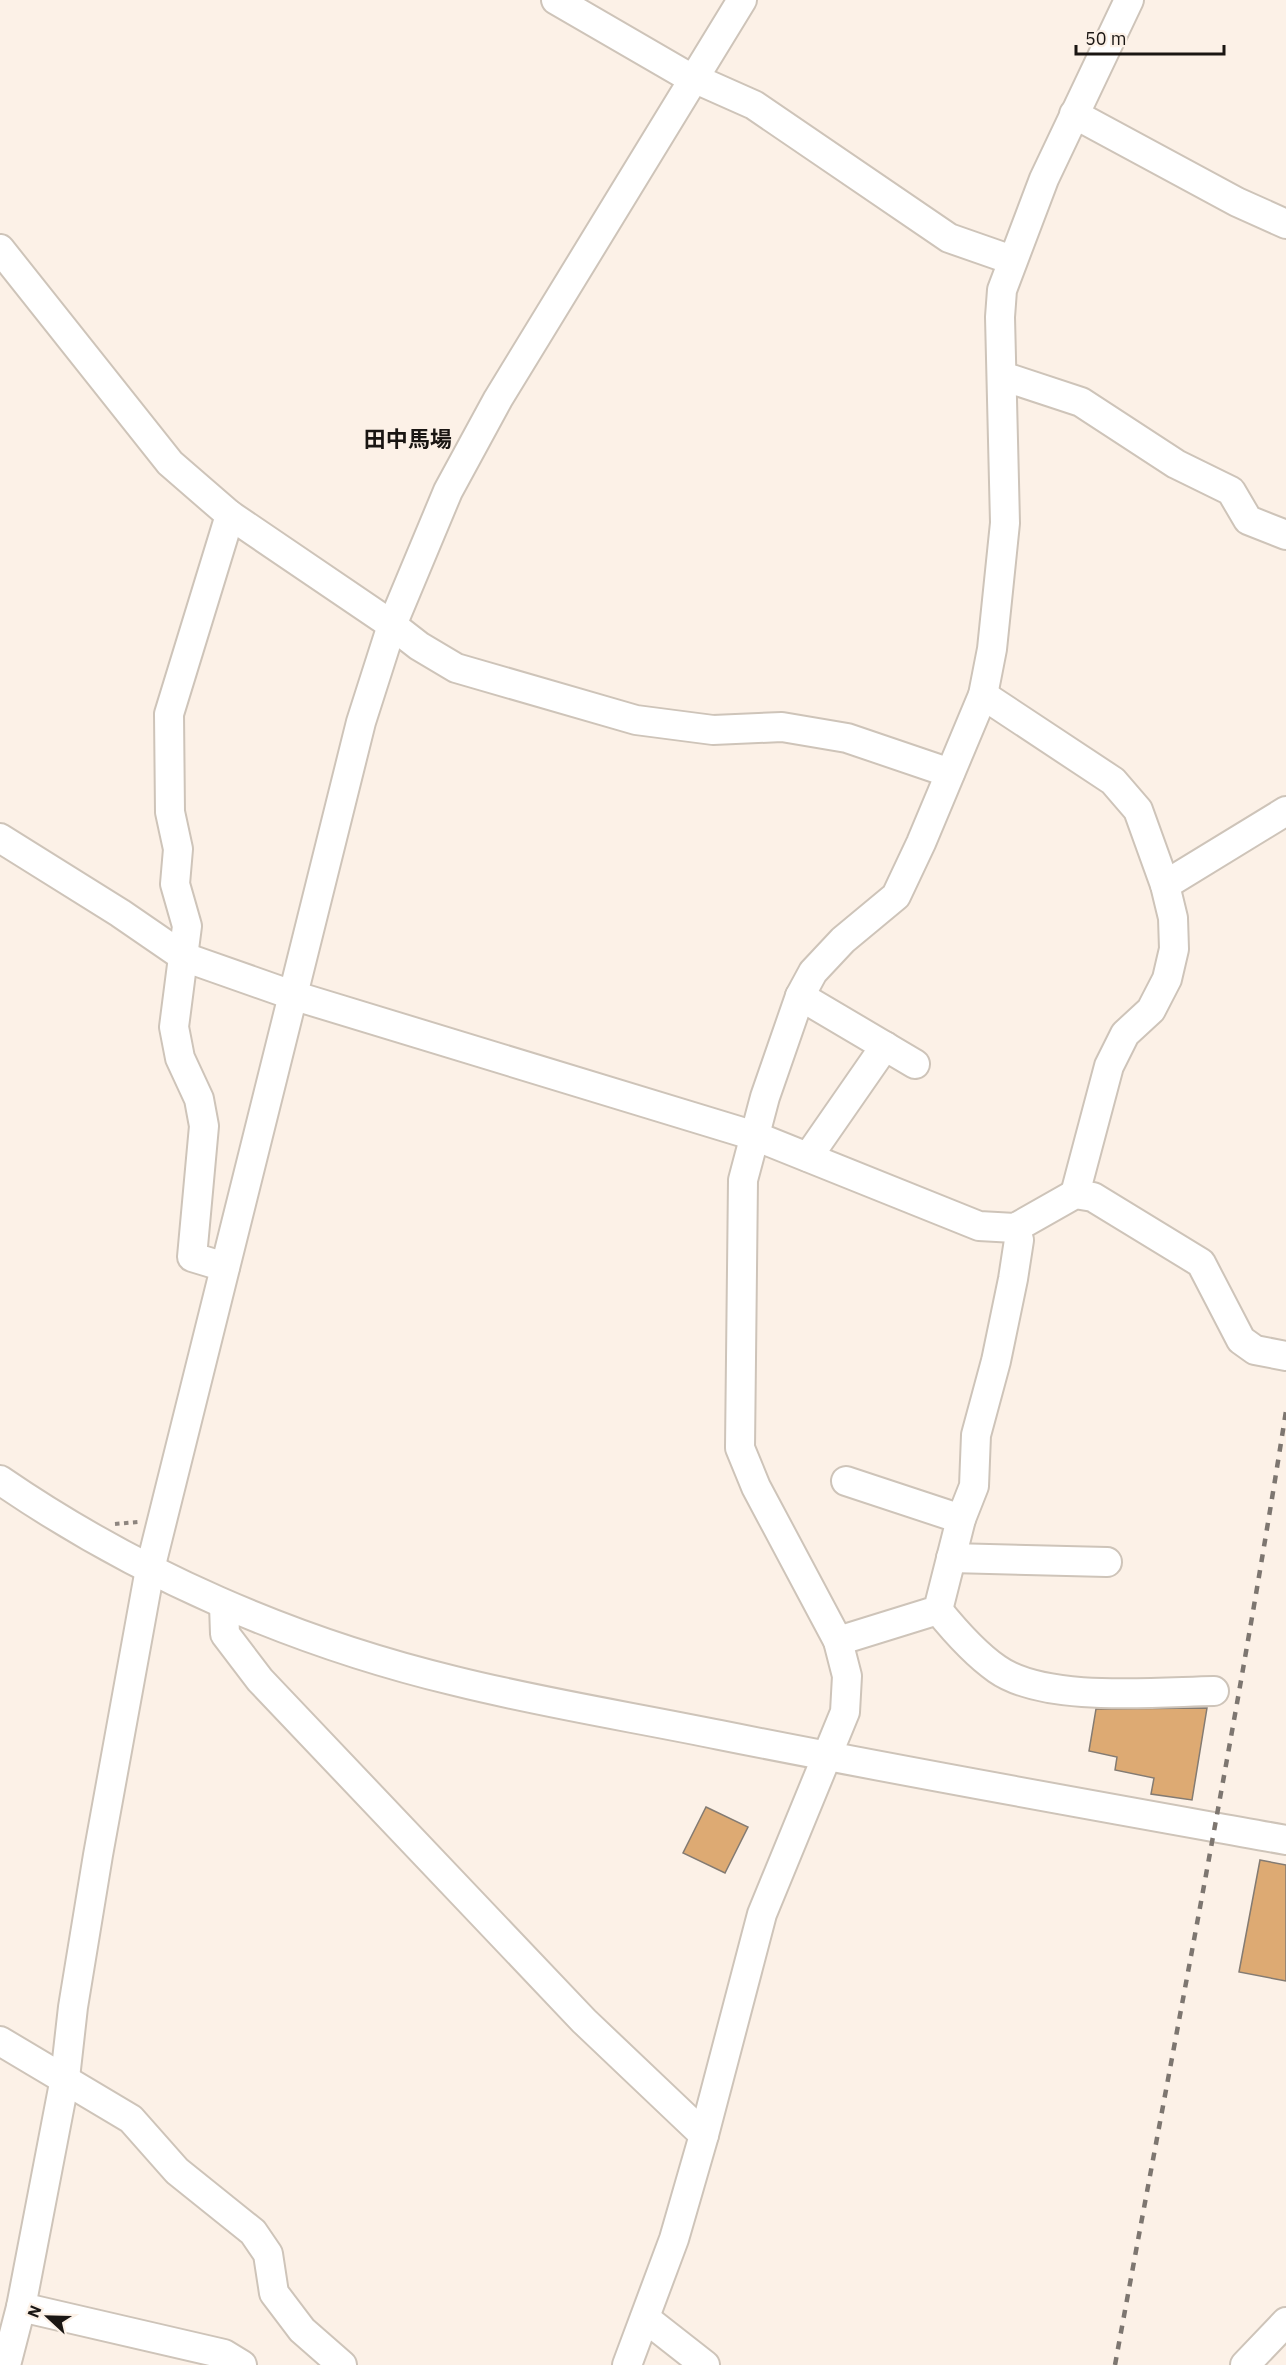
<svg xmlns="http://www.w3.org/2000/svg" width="1286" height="2365" font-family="'IBM Plex Sans','Noto Sans JP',sans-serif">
  <rect width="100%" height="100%" fill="#fcf1e7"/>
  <g fill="#ddaa73" stroke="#847b72" stroke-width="1.5">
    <path d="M1207,1708L1192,1800L1151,1794L1154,1778L1115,1770L1117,1757L1089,1751L1096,1709Z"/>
    <path d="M706,1807L748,1827L725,1873L683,1853Z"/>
    <path d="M1260,1860L1286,1865V1981L1239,1972Z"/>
  </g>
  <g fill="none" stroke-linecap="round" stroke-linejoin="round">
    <g stroke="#cec4b9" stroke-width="32">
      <g id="minor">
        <path d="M556,0L682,73L754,105L949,238L1012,260"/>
        <path d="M1074,114L1237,202L1286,224"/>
        <path d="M0,249L170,463L230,515L392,625L419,646L456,668L636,720L713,730L782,727L847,738L950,773"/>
        <path d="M1002,376L1081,402L1176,464L1231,491L1248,520L1286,535"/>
        <path d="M983,695L1113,781L1138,810L1165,885L1173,918L1174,949L1167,979L1151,1010L1125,1034L1109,1066L1075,1194"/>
        <path d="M0,838L120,913L184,957L292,995L755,1136L979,1226L1015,1228L1075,1194L1093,1197L1201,1263L1241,1340L1255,1350L1286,1356"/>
        <path d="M1165,885L1286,811"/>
        <path d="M800,996L915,1064"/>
        <path d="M808,1157L885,1046"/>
        <path d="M225,1267L192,1257L204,1126L199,1099L180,1058L174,1027L187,926L175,884L178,849L170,812L169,714L230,515"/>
        <path d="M0,1480C137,1574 293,1642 455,1681C543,1703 632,1717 720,1735C909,1773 1097,1806 1286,1840"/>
        <path d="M846,1481L961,1519"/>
        <path d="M951,1558L1107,1562"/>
        <path d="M224,1605L225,1634L260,1680L584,2021L704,2135"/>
        <path d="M938,1610C955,1631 974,1653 997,1669C1045,1703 1156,1692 1214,1691"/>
        <path d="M838,1641L938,1610L961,1519L974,1486L976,1435L996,1361L1013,1279L1019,1240L1015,1228"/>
        <path d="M0,2041L131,2119L177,2171L253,2232L268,2254L274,2293L302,2330L342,2365"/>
        <path d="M21,2307L224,2354L242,2365"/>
        <path d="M645,2318L705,2365"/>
        <path d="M6,2365L21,2307L65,2078L73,2007L98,1855L150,1569L361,722L392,625L448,491L498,399L742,0"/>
        <path d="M627,2365L674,2239L704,2135L762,1914L845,1712L847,1676L838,1641L756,1487L740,1448L743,1180L765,1097L800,996L813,972L843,940L896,896L921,843L983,695L992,649L1005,523L1000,317L1002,290L1044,179L1129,0"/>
        <path d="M1245,2365L1286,2322"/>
      </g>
    </g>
    <path stroke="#8d857f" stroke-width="4" stroke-dasharray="4.5 4.5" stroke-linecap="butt" d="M115,1524L138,1522"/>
    <use href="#minor" stroke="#fff" stroke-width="28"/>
    <path stroke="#7d7670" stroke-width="4.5" stroke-dasharray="8 8" stroke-linecap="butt" d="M1115,2365C1173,2047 1236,1730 1286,1411"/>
  </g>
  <g text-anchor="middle" stroke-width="4.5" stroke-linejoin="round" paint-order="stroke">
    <g font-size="22" font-weight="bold" fill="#1a1613" stroke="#fcf1e7">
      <text x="408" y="447">田中馬場</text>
    </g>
  </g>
  <g transform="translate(48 2317) rotate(292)" stroke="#fcf1e7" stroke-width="4.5" paint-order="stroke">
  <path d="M0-4.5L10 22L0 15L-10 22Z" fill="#1a1613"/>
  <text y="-9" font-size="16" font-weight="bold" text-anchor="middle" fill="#1a1613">N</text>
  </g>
  <path d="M1076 45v9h148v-9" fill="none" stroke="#1a1613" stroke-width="3"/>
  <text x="1085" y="45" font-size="18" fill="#1a1613" stroke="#fcf1e7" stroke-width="4.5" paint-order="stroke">50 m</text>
</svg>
